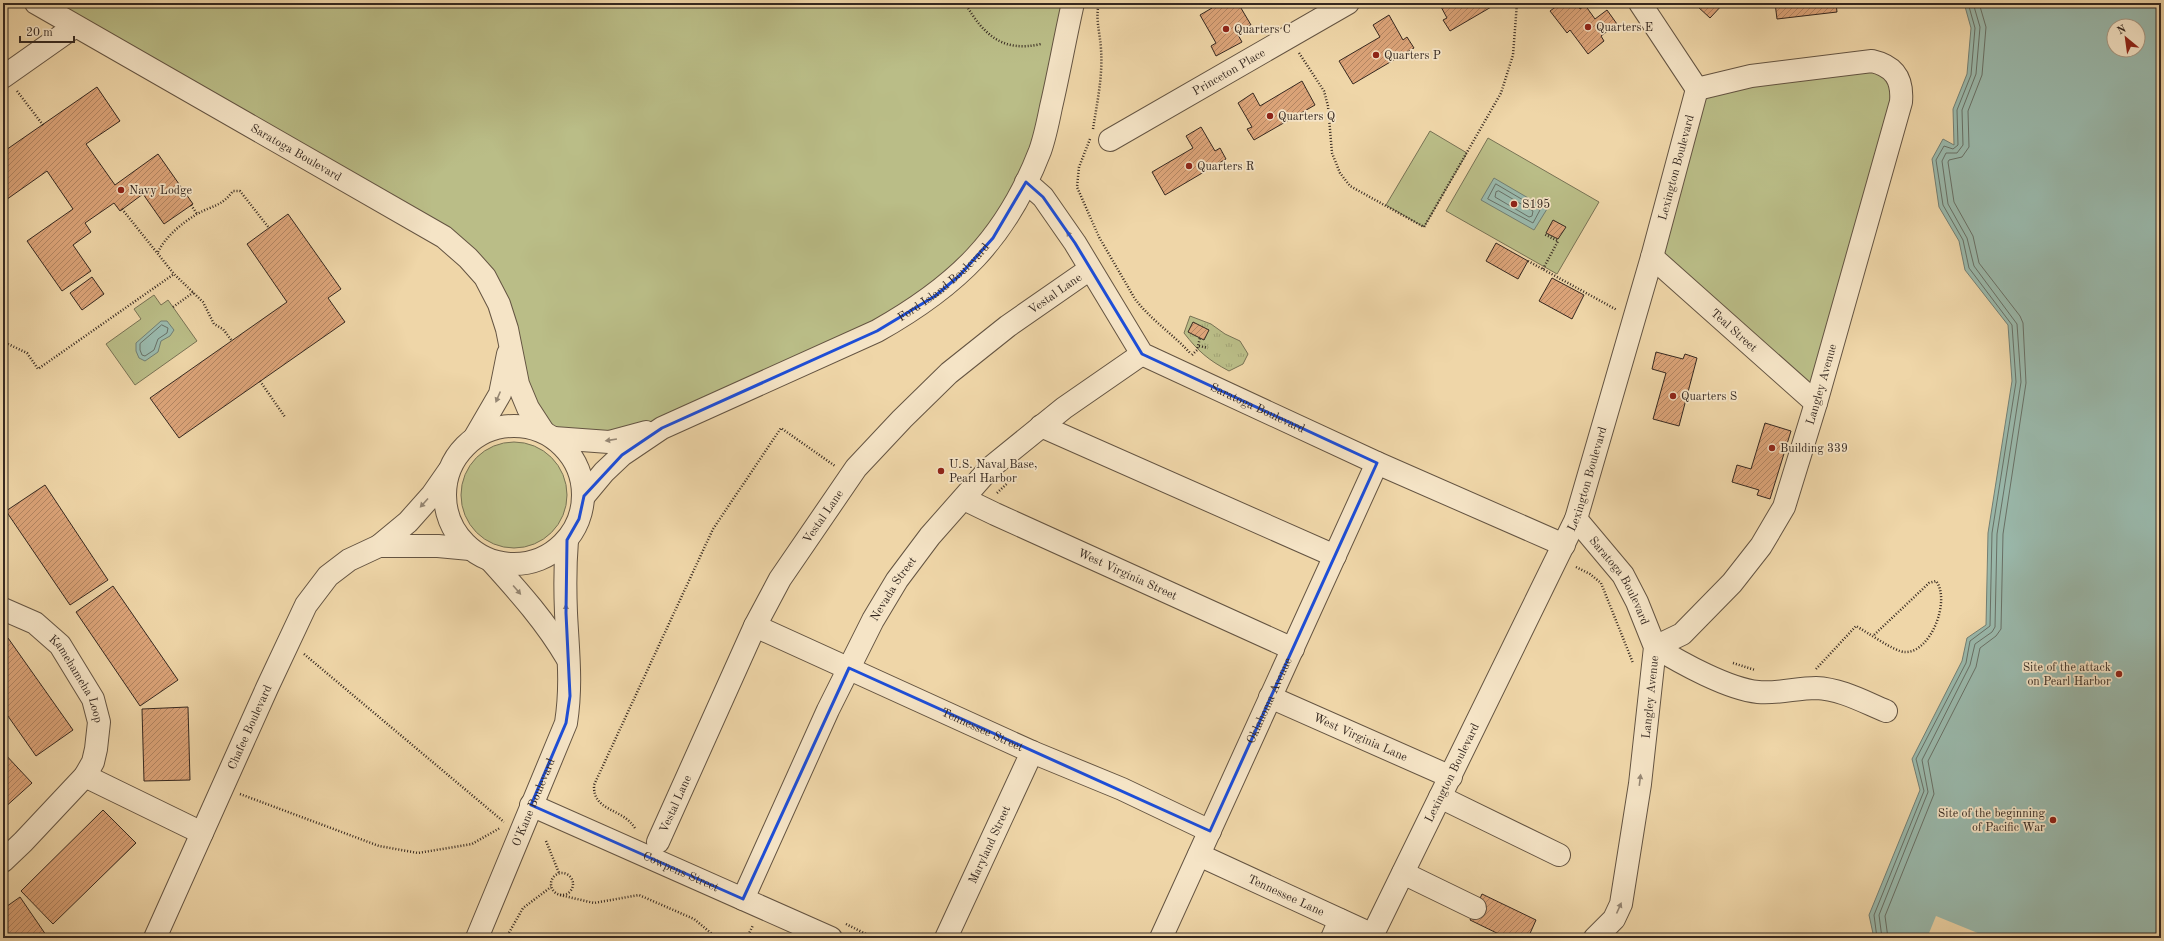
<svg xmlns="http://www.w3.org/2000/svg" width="2164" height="941" font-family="'Old Standard TT',serif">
  <defs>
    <pattern id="park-tufts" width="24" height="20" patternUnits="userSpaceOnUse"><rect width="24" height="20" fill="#babd87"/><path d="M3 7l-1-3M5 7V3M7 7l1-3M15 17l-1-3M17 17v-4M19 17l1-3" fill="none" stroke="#a0a274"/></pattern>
    <pattern id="building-hatch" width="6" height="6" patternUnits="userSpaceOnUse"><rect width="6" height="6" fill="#dca479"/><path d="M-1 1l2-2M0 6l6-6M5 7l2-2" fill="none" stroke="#b38663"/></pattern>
  </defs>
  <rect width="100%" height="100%" fill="#efd6a8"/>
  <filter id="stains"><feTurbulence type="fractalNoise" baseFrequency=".005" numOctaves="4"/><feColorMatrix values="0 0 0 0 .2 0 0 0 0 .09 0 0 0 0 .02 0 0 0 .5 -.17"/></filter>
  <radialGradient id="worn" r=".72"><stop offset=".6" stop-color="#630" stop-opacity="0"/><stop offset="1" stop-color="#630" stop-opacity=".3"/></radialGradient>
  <g fill="#babd87" stroke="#787254">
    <path d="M36,3H1073L1026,182L935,296L662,428L554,438L468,258Z"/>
    <path d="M1872,61L1902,88L1816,403L1652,257L1697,89Z"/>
    <path d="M1430,131L1467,153L1424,227L1386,205Z"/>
    <path d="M1488,138L1599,202L1557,274L1446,211Z"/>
    <path d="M154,295L161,305L168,300L197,341L135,385L106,344L141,319L134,309Z"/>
    <circle cx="514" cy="495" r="53"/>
  </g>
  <path fill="url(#park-tufts)" stroke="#787254" d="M1190,316L1211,324L1225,334L1240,341L1248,354L1243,364L1229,371C1208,360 1198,351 1184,333Z"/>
  <g fill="#9ab9ac" stroke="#727f74" fill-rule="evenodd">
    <path d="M1964,3H2161V938H1874L1869,915L1920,790L1912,759L1962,661L1967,638L1986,625L1988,533L2012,381L2008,325L1965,270L1959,241L1939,207L1932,159L1943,139L1954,145L1953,109L1967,74L1971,28ZM2114,26H2138V50H2114Z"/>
    <path d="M1494,178L1547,209L1534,230L1481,200Z"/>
    <path d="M161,321H167L174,330L170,336L161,341L158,352L145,361L139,358L136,351V343Z"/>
  </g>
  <path fill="#efd6a8" d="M1936,916L1990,938H1927Z"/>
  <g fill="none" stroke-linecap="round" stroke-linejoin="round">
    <g stroke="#687066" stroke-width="1">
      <path d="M1496,184L1540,210L1533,223L1488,199Z"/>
      <path d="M1499,191L1533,211L1532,216L1529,217L1495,197L1496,192Z"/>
      <path d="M162,325L168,328L167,333L158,339L154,350L145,356L142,355L140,350V344Z"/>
      <path d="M1877,938L1874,915L1924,791L1916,759L1966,663L1970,641L1990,626L1992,533L2016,382L2012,325L1969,268L1963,240L1943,205L1936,160L1944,146L1953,149L1958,145L1957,110L1971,75L1975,28L1968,3"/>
      <path d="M1882,938L1879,915L1928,792L1922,760L1970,665L1975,644L1992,632L1995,627L1997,534L2021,382L2017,324L1974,266L1967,238L1948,204L1942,161L1946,153H1957L1963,145L1962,110L1976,74L1980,27L1973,3"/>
      <path d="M1888,938L1885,916L1934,794L1928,761L1976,667L1980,648L1996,636L2001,629L2003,534L2026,383L2023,323L2020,316L1979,263L1973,236L1954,202L1948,162L1949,160L1962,157L1969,147L1968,111L1982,75L1986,27L1979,3"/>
    </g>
  </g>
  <g fill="url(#building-hatch)" stroke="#352820">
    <path d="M1210,3H1238L1251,25L1237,33L1242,42L1216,56L1211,46L1216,43L1200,15L1212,8Z"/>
    <path d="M1439,3H1498L1450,31L1443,20L1447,18Z"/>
    <path d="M1561,3H1576L1580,9L1585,5L1595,19L1607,10L1617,24L1601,36L1604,41L1588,54L1570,30L1567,33L1550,11Z"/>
    <path d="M1699,3H1724L1710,18L1697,6Z"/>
    <path d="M1775,3H1836L1837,12L1777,19Z"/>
    <path d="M1389,15L1403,40L1407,37L1414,48L1353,84L1339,61L1380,37L1373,25Z"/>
    <path d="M1302,81L1315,105L1254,140L1247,129L1252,127L1238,103L1253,93L1260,106Z"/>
    <path d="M97,87L120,121L86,144L115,185L158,154L193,204L164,224L143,194L120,211L114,203L85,223L91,232L73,245L91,271L62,291L27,241L73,209L47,171L3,202V152Z"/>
    <path d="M1201,127L1215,151L1220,148L1226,159L1165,195L1152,172L1193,148L1186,136Z"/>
    <path d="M288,214L341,289L328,298L345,322L179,438L150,398L287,302L247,244Z"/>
    <path d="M1553,220L1566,227L1558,239L1546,233Z"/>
    <path d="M1496,243L1528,261L1518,279L1486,261Z"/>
    <path d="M92,277L104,294L82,310L70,293Z"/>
    <path d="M1552,278L1584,295L1572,319L1539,301Z"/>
    <path d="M1193,322L1209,330L1204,340L1188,332Z"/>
    <path d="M1656,352L1683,359L1685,354L1697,358L1679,426L1653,419L1666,373L1652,369Z"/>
    <path d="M1765,423L1791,431L1770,499L1757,495L1759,490L1732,482L1737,465L1751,469Z"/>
    <path d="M45,485L108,580L70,605L6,511Z"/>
    <path d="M113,586L178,680L140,706L76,612Z"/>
    <path d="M8,638L73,730L36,756L3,709V641Z"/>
    <path d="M188,707L190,780L144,781L142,709Z"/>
    <path d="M3,752L32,783L3,809Z"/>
    <path d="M103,810L136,843L53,924L21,891Z"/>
    <path d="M1482,894L1536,920L1528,938H1507L1470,920Z"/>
    <path d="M20,897L46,935L41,938H3V909Z"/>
  </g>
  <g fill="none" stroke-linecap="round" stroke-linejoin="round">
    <g stroke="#645442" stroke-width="24">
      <g id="minor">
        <path id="s1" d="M36,3L444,237L468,258L485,277L499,304L507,329L518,384L528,408L543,431"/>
        <path d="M3,77L74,27"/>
        <path id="s2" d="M1110,140L1348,3"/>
        <path id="s3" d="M1026,182L1043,197L1075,243L1142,354L1377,463L1564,545"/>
        <path id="s4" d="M1652,257L1816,403"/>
        <circle cx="514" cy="495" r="69"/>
        <path d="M1041,426L1335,556"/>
        <path d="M475,437L500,394L508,354"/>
        <path d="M554,438L609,442L646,432"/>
        <path id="s5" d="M584,496L604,472L622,455L662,428L877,331C957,286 1006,239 1040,151C1045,137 1048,122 1051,107C1059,73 1065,38 1073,3"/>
        <path id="s6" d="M964,499L995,514L1293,649"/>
        <path id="s7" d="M1576,519L1623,575L1637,602L1655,647L1640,784L1621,904L1614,919L1595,938"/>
        <path d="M379,546H438L470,549"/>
        <path d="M491,561C519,592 546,622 567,658"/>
        <path id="s8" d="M3,609L35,623L60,645L93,699L99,722L96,749L93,762L85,776L23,842L3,861"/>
        <path id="s9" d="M755,626L1032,752L1122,789L1210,831"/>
        <path id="s10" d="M1655,647L1682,634L1732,583L1761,546L1784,507L1816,403L1901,102C1903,79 1894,66 1872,61L1751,76L1697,89"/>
        <path d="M1655,647C1681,663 1728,689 1758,692C1777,694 1797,688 1816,688C1841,689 1864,702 1886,711"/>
        <path id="s11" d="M1270,697L1451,777"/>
        <path d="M85,776L202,833"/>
        <path d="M1440,797L1559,855"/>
        <path id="s12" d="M531,805L831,938"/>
        <path id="s13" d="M658,842L755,626L780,579L856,468L902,419L949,373L1008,326L1090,269"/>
        <path id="s14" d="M1199,855L1373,935"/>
        <path d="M1403,873L1475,908"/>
        <path id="s15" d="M743,899L828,710L873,620L897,580L930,536L990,468L1064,408L1142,354"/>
        <path id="s16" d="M155,938L267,688L306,605L328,576L349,560L379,546L408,522L432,495L448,472"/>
        <path id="s17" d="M477,938L566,723C572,684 568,653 566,613C565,589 565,565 567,540"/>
        <path id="s18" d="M946,938L1032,752"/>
        <path id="s19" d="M1161,938L1377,463"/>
        <path d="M1332,938L1340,920"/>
        <path id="s20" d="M1371,938L1576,519L1652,257L1697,89L1640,3"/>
      </g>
    </g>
    <g stroke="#352820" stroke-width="2.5" stroke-dasharray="1 2" stroke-linecap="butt">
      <path d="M965,3C983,34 1002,53 1041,44"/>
      <path d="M1299,53L1324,91L1328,106L1332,153L1340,173L1350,186L1424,227L1501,93L1513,55L1517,3"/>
      <path d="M17,91L43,125"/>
      <path d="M1093,129C1097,103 1103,76 1101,49C1100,32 1095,19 1099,3"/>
      <path d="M1090,139L1079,167L1077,187L1099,237L1135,299C1151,320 1174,335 1191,354"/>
      <path d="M191,205L197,214"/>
      <path d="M122,209L174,274L203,302L214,324L223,329L232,341"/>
      <path d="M158,252C166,236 182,223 197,214C213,205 221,207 233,191H240L269,228"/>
      <path d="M1528,261L1617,310"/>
      <path d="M1543,269L1558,241L1544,234"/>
      <path d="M173,307L194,292"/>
      <path d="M3,311V327"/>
      <path d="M3,333L8,344L27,353L38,369L174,274"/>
      <path d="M1199,346L1208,348"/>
      <path d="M1192,355L1197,350L1200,338"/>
      <path d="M260,381L285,417"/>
      <path d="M997,493L1015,476"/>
      <path d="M1576,567L1590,574L1601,583L1633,663"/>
      <path d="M304,654L504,822"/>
      <path d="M1733,663L1755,670"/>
      <path d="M1816,669L1856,626C1867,632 1895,652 1905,652C1931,653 1951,600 1936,581L1929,583L1874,635"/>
      <path d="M240,794L379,846L418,853L472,844L500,828"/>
      <path d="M635,828C621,807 593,812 594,785L713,529L781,428L835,466"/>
      <path d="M546,841L559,873"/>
      <circle cx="562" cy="884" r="11"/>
      <path d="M560,895L594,903L639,895L694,919L717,938"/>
      <path d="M846,924L874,938"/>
      <path d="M506,938L523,908L551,887"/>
      <path d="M747,938L753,925"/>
    </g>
    <use href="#minor" stroke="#f5e4c6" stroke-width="22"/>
  </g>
  <defs><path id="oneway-solid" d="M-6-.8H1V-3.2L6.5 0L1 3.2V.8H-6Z"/></defs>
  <g fill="#958673">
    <use href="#oneway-solid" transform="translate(1070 236) rotate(-125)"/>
    <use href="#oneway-solid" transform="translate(498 397) rotate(113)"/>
    <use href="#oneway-solid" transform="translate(611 440) rotate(171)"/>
    <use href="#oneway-solid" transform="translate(424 503) rotate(132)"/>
    <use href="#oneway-solid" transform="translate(517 590) rotate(49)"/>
    <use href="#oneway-solid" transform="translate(566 610) rotate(-92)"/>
    <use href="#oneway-solid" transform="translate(1640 780) rotate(-83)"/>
    <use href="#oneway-solid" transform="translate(1619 908) rotate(-66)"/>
  </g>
  <path fill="none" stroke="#1d4ed8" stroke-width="3" stroke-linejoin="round" d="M1026,182L1043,197L1075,243L1142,354L1377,463L1210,831L849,668L743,899L531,805L566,723L570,696L566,613L567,540L579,519L584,496L622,455L662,428L877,331L935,296L959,276L993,238Z"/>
  <g fill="#8f2418" stroke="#f5e4c6" stroke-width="1.5">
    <circle cx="1588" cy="27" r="4"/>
    <circle cx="1226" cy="29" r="4"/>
    <circle cx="1376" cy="55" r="4"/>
    <circle cx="1270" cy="116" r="4"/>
    <circle cx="1189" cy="166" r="4"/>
    <circle cx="121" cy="190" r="4"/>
    <circle cx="1514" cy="204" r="4"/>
    <circle cx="1673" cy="396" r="4"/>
    <circle cx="1772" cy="448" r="4"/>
    <circle cx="941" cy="471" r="4"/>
    <circle cx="2119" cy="674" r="4"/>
    <circle cx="2053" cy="820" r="4"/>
  </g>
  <g text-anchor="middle" stroke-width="3.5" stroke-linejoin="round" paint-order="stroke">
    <g font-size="12" fill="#352820" stroke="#f5e4c6" text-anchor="start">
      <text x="1596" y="31">Quarters E</text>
      <text x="1234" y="33">Quarters C</text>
      <text x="1384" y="59">Quarters P</text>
      <text x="1278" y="120">Quarters Q</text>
      <text x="1197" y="170">Quarters R</text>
      <text x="129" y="194">Navy Lodge</text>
      <text x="1522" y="208">S195</text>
      <text x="1681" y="400">Quarters S</text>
      <text x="1780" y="452">Building 339</text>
      <text x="949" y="468">U.S. Naval Base,<tspan x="949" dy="14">Pearl Harbor</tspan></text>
      <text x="2111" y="671" text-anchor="end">Site of the attack<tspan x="2111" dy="14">on Pearl Harbor</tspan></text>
      <text x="2045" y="817" text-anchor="end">Site of the beginning<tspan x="2045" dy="14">of Pacific War</tspan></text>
    </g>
    <g font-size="12" fill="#352820" stroke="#f5e4c6">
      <text dy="4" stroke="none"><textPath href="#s2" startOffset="137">Princeton Place</textPath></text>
      <text dy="4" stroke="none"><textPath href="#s1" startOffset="300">Saratoga Boulevard</textPath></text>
      <text dy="4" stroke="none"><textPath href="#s20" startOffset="832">Lexington Boulevard</textPath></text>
      <text dy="4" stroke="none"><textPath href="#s5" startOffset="423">Ford Island Boulevard</textPath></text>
      <text dy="4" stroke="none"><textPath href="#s13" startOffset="690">Vestal Lane</textPath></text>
      <text dy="4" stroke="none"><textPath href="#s4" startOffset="110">Teal Street</textPath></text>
      <text dy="4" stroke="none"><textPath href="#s10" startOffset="322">Langley Avenue</textPath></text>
      <text dy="4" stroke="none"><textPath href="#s3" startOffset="336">Saratoga Boulevard</textPath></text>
      <text dy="4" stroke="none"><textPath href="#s20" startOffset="508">Lexington Boulevard</textPath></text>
      <text dy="4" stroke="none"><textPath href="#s13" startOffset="366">Vestal Lane</textPath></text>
      <text dy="4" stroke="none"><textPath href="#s6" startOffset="180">West Virginia Street</textPath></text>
      <text dy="4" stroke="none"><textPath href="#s7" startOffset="76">Saratoga Boulevard</textPath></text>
      <text dy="4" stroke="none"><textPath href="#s15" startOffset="345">Nevada Street</textPath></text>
      <text dy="4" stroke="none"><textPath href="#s8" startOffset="106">Kamehameha Loop</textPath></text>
      <text transform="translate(1650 697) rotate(-84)" y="4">Langley Avenue</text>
      <text dy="4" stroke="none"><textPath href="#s19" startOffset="261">Oklahoma Avenue</textPath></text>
      <text dy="4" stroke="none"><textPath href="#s16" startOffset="231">Chafee Boulevard</textPath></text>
      <text dy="4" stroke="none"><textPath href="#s9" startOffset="250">Tennessee Street</textPath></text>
      <text dy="4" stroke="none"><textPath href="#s11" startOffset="99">West Virginia Lane</textPath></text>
      <text dy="4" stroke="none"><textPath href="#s20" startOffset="184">Lexington Boulevard</textPath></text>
      <text dy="4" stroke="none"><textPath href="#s17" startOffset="147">O'Kane Boulevard</textPath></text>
      <text dy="4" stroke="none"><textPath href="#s13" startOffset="42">Vestal Lane</textPath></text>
      <text dy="4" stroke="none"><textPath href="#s18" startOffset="103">Maryland Street</textPath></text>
      <text dy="4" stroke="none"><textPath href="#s12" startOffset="164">Cowpens Street</textPath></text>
      <text dy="4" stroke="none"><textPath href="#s14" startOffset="96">Tennessee Lane</textPath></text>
    </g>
  </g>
  <rect width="2164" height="941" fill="none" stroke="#efd6a8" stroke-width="16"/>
  <rect x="4" y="4" width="2156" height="933" fill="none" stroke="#352820" stroke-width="2"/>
  <rect x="8" y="8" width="2148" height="925" fill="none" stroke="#352820"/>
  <g transform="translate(2126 38) rotate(331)"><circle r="19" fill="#f5e4c6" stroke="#a89984"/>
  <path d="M0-3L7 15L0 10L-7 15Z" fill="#8f2418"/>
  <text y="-6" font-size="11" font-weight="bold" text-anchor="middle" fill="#352820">N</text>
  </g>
  <path d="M20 36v6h54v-6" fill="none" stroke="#352820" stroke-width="2"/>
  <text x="26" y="36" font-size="12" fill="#352820" stroke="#f5e4c6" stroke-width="3" paint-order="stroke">20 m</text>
  <rect width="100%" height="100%" filter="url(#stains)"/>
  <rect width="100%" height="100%" fill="url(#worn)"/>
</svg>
